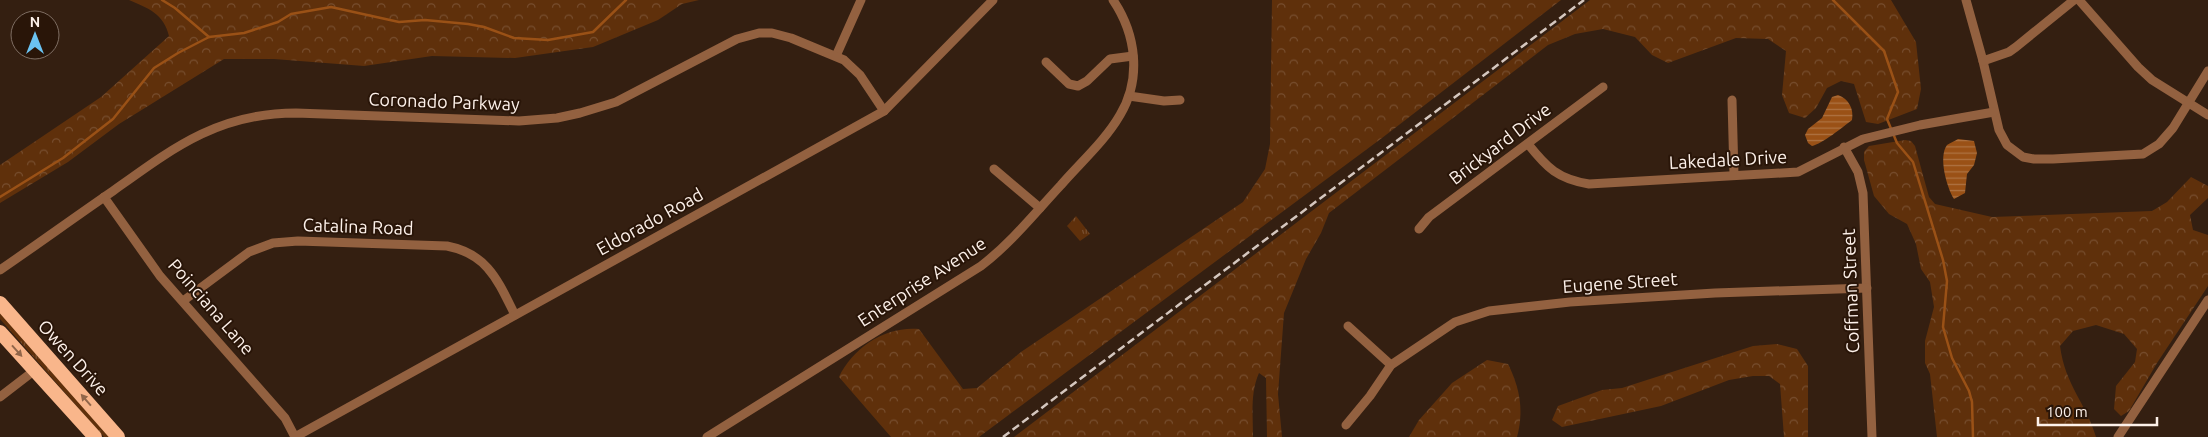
<svg xmlns="http://www.w3.org/2000/svg" width="2208" height="437" font-family="Ubuntu,sans-serif">
  <defs>
    <pattern id="grass-tufts" width="24" height="20" patternUnits="userSpaceOnUse" patternTransform="scale(1.25)"><rect width="24" height="20" fill="#5f300b"/><path d="M3 7l-1-3M5 7V3M7 7l1-3M15 17l-1-3M17 17v-4M19 17l1-3" fill="none" stroke="#774e2f"/></pattern>
    <pattern id="forest-crowns" width="20" height="18" patternUnits="userSpaceOnUse" patternTransform="scale(1.25)"><rect width="20" height="18" fill="#5f300b"/><path d="M2 6a3 3 0 1 1 6 0M12 15a3 3 0 1 1 6 0" fill="none" stroke="#774e2f"/></pattern>
    <pattern id="water-rules" width="6" height="5" patternUnits="userSpaceOnUse" patternTransform="scale(1.25)"><rect width="6" height="5" fill="#9a5116"/><path d="M0 2.5h6" fill="none" stroke="#ae7343"/></pattern>
  </defs>
  <rect width="100%" height="100%" fill="#341f11"/>
  <g fill="url(#grass-tufts)">
    <path d="M1076,216L1090,234L1080,241L1067,226Z"/>
    <path d="M0,311L111,437H104L0,319Z"/>
  </g>
  <g fill="url(#forest-crowns)">
    <path d="M129,0H699L682,4L658,20L593,47L515,58L432,56L364,66L274,59H224L119,124L68,162L0,203V165L101,97L169,36C164,14 148,8 129,0Z"/>
    <path d="M1272,0H1561L1382,138L979,437H891L839,377C853,347 886,326 919,329L963,389L977,388L1021,352L1243,202L1265,169L1270,144Z"/>
    <path d="M1590,0H1891L1916,42L1921,89L1917,109L1878,124L1866,122L1854,84L1841,81L1827,88L1816,108L1805,118L1789,113L1782,95L1786,51L1768,39L1736,38L1668,63L1652,55L1635,37L1603,29L1575,34L1548,45L1329,213L1321,233L1306,259L1284,313L1278,394L1282,437H1267L1266,378L1259,373C1250,393 1253,416 1253,437H1014Z"/>
    <path d="M1905,140L1911,141L1915,146L1929,197L1935,204L1992,217L2152,211L2167,202L2191,177L2208,186V198L2190,215L2193,230L2208,235V286L2157,363L2129,411L2121,416L2114,409L2116,386L2135,362L2137,349L2124,334L2096,325L2073,331L2060,346C2065,385 2086,403 2096,437H1937L1930,374L1925,363V341L1934,307L1930,282L1921,269L1916,244L1907,224L1889,214L1874,196L1864,160V152L1869,146Z"/>
    <path d="M1777,344L1797,349L1808,366V437H1784L1780,384L1769,376H1753L1729,380L1661,406L1562,427L1552,420L1558,406L1602,390L1622,388L1753,346Z"/>
    <path d="M1487,360L1508,364C1520,388 1524,411 1517,437H1409L1419,420L1452,383Z"/>
  </g>
  <g fill="url(#water-rules)">
    <path d="M1838,95C1849,99 1854,109 1852,120C1843,127 1822,144 1812,146L1808,143L1805,135L1808,129L1822,118L1832,97Z"/>
    <path d="M1958,139L1974,141L1977,153L1974,165L1967,174L1965,193L1954,199C1947,188 1938,157 1947,145C1950,143 1955,141 1958,139Z"/>
  </g>
  <g fill="none" stroke-linecap="round" stroke-linejoin="round">
    <g stroke="#9a5116" stroke-width="2.5">
      <path d="M162,0L175,8L209,37"/>
      <path d="M1833,0L1884,51L1898,92L1887,119L1897,143L1913,162L1943,260L1947,281L1943,327L1952,358L1969,391L1972,402L1973,437"/>
      <path d="M0,197L63,158L113,119L154,68L178,53L209,37L244,33L278,22L291,14L331,7L399,22L425,20L468,24L484,27L514,38L548,40L593,32L626,0"/>
    </g>
    <g stroke="#936140" stroke-width="9">
      <path d="M1966,0L1983,61L1999,130L2007,145L2023,157L2034,159H2053L2143,154L2159,144L2173,128L2208,71"/>
      <path d="M2079,0L2138,67L2152,80L2208,115"/>
      <path d="M836,56L861,0"/>
      <path d="M1983,61L2009,52L2016,47L2074,0"/>
      <path d="M1046,62L1069,84L1078,86L1087,81L1110,59L1133,56"/>
      <path d="M1129,96L1164,101L1180,100"/>
      <path d="M1732,100L1734,175"/>
      <path d="M1528,144C1547,168 1558,179 1589,184L1798,172L1863,139L1920,125L1994,112"/>
      <path d="M1844,147L1858,172L1863,193L1872,437"/>
      <path d="M994,169L1040,208"/>
      <path d="M104,197L160,276L285,418L295,437"/>
      <path d="M1419,229L1429,217L1603,87"/>
      <path d="M0,270C38,244 75,217 113,191C173,148 218,113 296,113L519,121L557,118L580,113L616,102L737,39L759,33H772L791,38L844,60L860,75L884,111"/>
      <path d="M183,301L249,252L273,243L298,241L447,246C488,254 498,281 515,315"/>
      <path d="M1348,326L1391,365"/>
      <path d="M0,397L35,370"/>
      <path d="M1346,425L1370,396L1391,365L1455,322L1489,311L1570,302L1715,293L1867,288"/>
      <path d="M295,437L884,111L993,0"/>
      <path d="M707,437L981,266C1011,243 1035,213 1061,185C1080,163 1105,141 1120,115C1142,78 1136,34 1113,0"/>
      <path d="M2118,437L2208,300"/>
    </g>
    <g stroke="#f9b68b" stroke-width="14">
      <path d="M0,303L118,437"/>
      <path d="M0,332L95,437"/>
    </g>
    <path stroke="#d5c7bf" stroke-width="2.5" stroke-dasharray="8 4" stroke-linecap="butt" d="M1003,437L1584,0"/>
  </g>
  <defs><path id="oneway-solid" d="M-6-.8H1V-3.2L6.5 0L1 3.2V.8H-6Z" transform="scale(1.25)"/></defs>
  <g fill="#91664a">
    <use href="#oneway-solid" transform="translate(17 351) rotate(48)"/>
    <use href="#oneway-solid" transform="translate(86 400) rotate(-131)"/>
  </g>
  <g text-anchor="middle" stroke-width="4" stroke-linejoin="round" paint-order="stroke">
    <g font-size="18" fill="#fdf1ea" stroke="#291508">
      <text transform="translate(444 102) rotate(2)" y="6">Coronado Parkway</text>
      <text transform="translate(1500 144) rotate(-37)" y="6">Brickyard Drive</text>
      <text transform="translate(1728 160) rotate(-3)" y="6">Lakedale Drive</text>
      <text transform="translate(650 222) rotate(-29)" y="6">Eldorado Road</text>
      <text transform="translate(358 227) rotate(2)" y="6">Catalina Road</text>
      <text transform="translate(922 282) rotate(-33)" y="6">Enterprise Avenue</text>
      <text transform="translate(1620 283) rotate(-4)" y="6">Eugene Street</text>
      <text transform="translate(1851 291) rotate(-92)" y="6">Coffman Street</text>
      <text transform="translate(211 307) rotate(49)" y="6">Poinciana Lane</text>
      <text transform="translate(73 358) rotate(48)" y="6">Owen Drive</text>
    </g>
  </g>
  <g transform="translate(35 35)"><circle r="24" fill="#291508" stroke="#7e6d62"/>
  <path d="M0-4L9 19L0 12L-9 19Z" fill="#6bc3f2"/>
  <text y="-8" font-size="14" font-weight="bold" text-anchor="middle" fill="#fdf1ea">N</text>
  </g>
  <path d="M2038 417v8h119v-8" fill="none" stroke="#fdf1ea" stroke-width="2.5"/>
  <text x="2046" y="417" font-size="15" fill="#fdf1ea" stroke="#291508" stroke-width="4" paint-order="stroke">100 m</text>
</svg>
